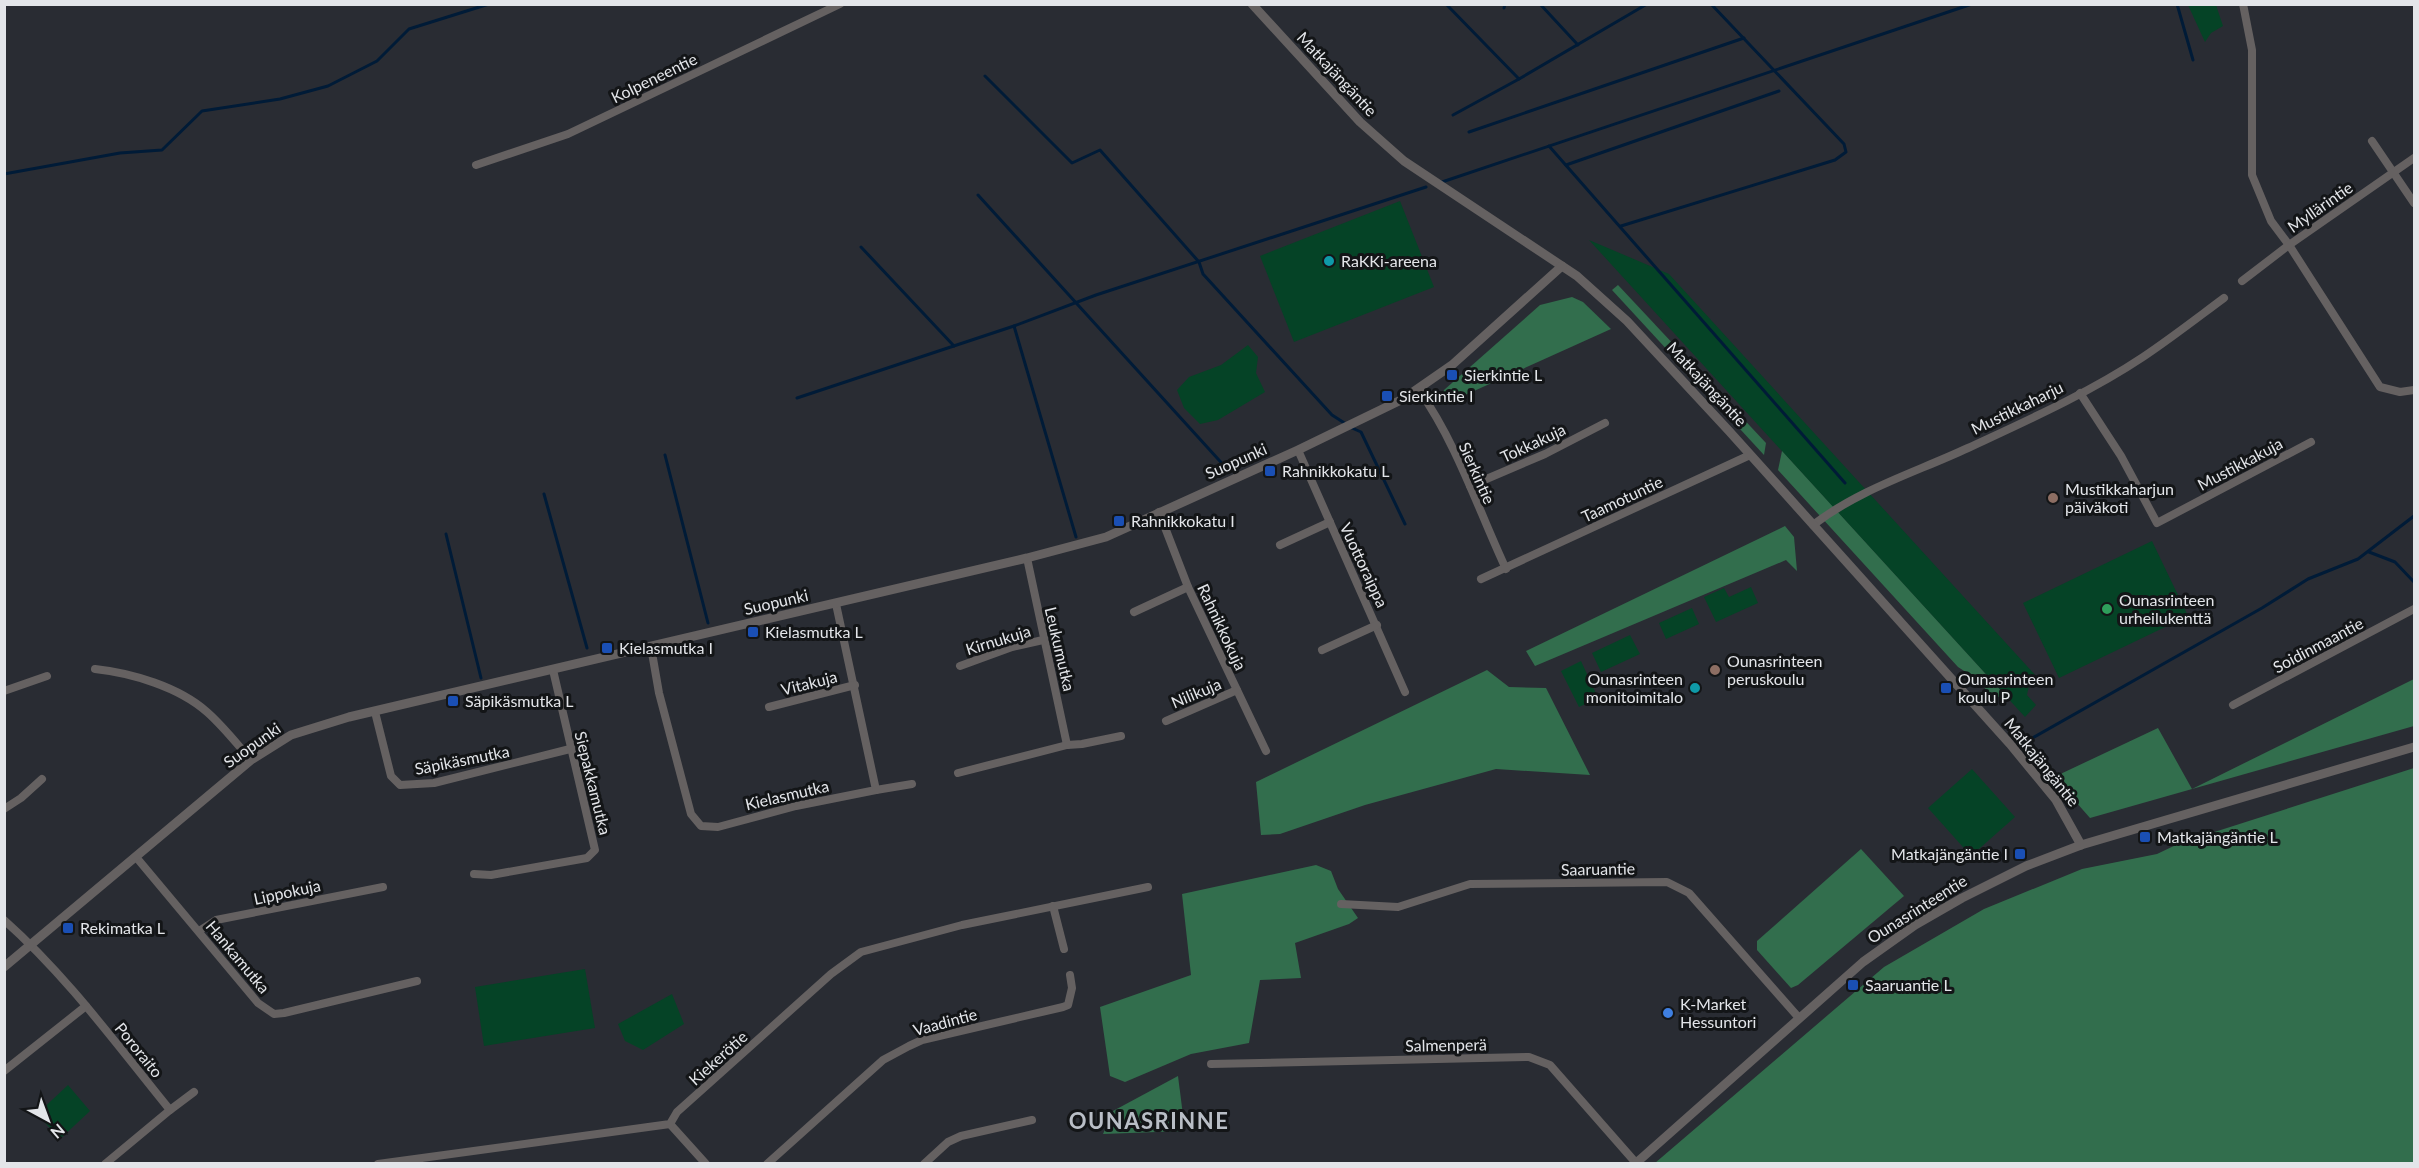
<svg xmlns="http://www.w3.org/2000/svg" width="2419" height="1168" font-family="Lato,sans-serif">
  <rect width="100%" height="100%" fill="#292c33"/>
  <g fill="#054326">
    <path d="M2188,5H2216L2223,26L2211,33L2205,42Z"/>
    <path d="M1400,201L1434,287L1294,342L1260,256Z"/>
    <path d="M1589,240L1669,274L2036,676L2029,685L2027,695L2036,705L2025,717Z"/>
    <path d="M1248,345L1258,357L1256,373L1265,392L1218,420L1200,424L1184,408L1177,390L1189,377L1221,365Z"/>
    <path d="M2152,541L2188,616L2059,678L2023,603Z"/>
    <path d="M1751,587L1758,603L1716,622L1704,597L1724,588L1729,597Z"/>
    <path d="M1692,608L1699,624L1666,639L1659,623Z"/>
    <path d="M1630,635L1640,654L1601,672L1592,653Z"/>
    <path d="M1581,661L1598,698L1579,707L1561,671Z"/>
    <path d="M1972,769L2015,817L1971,856L1928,808Z"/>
    <path d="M585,969L595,1028L484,1046L475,987Z"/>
    <path d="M672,994L684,1024L643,1050L625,1041L618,1024Z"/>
    <path d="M68,1085L90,1111L60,1139L37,1114Z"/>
  </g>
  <g fill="#326e4d">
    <path d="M1618,285L1766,443L1764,455L1612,290Z"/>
    <path d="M1572,297L1583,302L1611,329L1443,405L1441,398L1444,390L1540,305Z"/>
    <path d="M1782,451L2004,694L1994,699L1978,680L1958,667L1778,470Z"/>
    <path d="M1785,526L1794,537L1797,571L1786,560L1535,666L1526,651Z"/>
    <path d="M1487,670L1509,687L1546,688L1590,775L1496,769L1365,805L1280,834L1261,835L1256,782Z"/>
    <path d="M2414,679V726L2090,818L2054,777L2158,728L2192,789Z"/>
    <path d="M2414,768V1163H1655L1884,967L1984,909L2082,869L2157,854L2180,843Z"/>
    <path d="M1861,849L1904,896L1798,985L1791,988L1757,950V941Z"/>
    <path d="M1316,865L1331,871L1338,889L1358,918L1349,924L1295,943L1301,978L1260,980L1249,1043L1191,1054L1125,1082L1110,1076L1100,1007L1191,975L1182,894Z"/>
    <path d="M1178,1076L1185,1131L1103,1134L1113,1111Z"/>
  </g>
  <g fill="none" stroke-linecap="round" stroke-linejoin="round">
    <g stroke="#001b37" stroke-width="3">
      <path d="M1446,4L1519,79L1647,4"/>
      <path d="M1540,4L1578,45"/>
      <path d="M2177,4L2193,60"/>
      <path d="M1504,8L1505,4"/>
      <path d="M985,76L1072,163L1100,150L1199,262L1203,274L1332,415L1346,424"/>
      <path d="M1453,115L1519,79"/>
      <path d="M1469,132L1744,38"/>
      <path d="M1549,146L1845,483"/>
      <path d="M1566,165L1779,91"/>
      <path d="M4,174L120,153L162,150L202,111L280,99L328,86L377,61L409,29L489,4"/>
      <path d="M1442,182L1972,4"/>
      <path d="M978,195L1228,470"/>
      <path d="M1621,226L1835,160L1846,152L1844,144L1711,4"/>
      <path d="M861,247L954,346"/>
      <path d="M1014,326L1076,537"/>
      <path d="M797,398L1014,326L1096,295L1426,187"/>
      <path d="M1352,428L1361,432L1405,524"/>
      <path d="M665,455L708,623"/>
      <path d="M544,494L587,648"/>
      <path d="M446,534L481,678"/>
      <path d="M2369,552L2395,562L2414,582"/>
      <path d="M2022,744L2262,608L2308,579L2358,559L2414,516"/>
    </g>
    <g stroke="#656161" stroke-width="8">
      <path d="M2243,4L2252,50V175L2271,221L2289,245L2380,387L2400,392L2414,390"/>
      <path d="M2372,141L2414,203"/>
      <path d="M476,165L568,134L840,4"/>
      <path d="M2242,281L2289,245L2414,158"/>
      <path d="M1419,390C1457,444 1478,509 1506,569"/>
      <path d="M2080,393L2121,456L2157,523L2311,442"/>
      <path d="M1298,450L1405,692"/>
      <path d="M1470,486L1545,454L1605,423"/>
      <path d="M1159,512L1188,587L1266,751"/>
      <path d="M1813,525C1860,489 1914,473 1968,448C2026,421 2089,393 2143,357C2170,339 2197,318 2224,298"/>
      <path d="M1280,545L1330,522"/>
      <path d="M1027,558L1067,745"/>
      <path d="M1481,579L1750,455"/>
      <path d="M1134,612L1188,587"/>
      <path d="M651,647L659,693L691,814L701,826L718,827L796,806L876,790L836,604"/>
      <path d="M1322,650L1377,625"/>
      <path d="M960,666L1012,647L1043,640"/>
      <path d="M95,669C132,673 179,687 207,712C223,726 237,744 251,760"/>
      <path d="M4,691L47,676"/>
      <path d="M2233,705L2414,609"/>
      <path d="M769,707L855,685"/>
      <path d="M375,712L391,776L400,785L434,783L570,749"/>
      <path d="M1166,721L1237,690"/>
      <path d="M958,773L1067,745L1082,744L1121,736"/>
      <path d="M876,790L912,784"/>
      <path d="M4,809L21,798L42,779"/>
      <path d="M136,857L258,1003L274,1014L284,1013L417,981"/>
      <path d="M474,874L491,875L587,858L595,850L553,670"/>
      <path d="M1341,904L1398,907L1470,884L1667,882L1689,893L1799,1018"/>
      <path d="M1053,906L1064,949"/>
      <path d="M4,920C67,976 117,1045 170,1110L105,1164"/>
      <path d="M199,931L216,920L383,887"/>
      <path d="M1211,1064L1529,1057L1550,1065L1636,1163"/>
      <path d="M4,1071L86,1006"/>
      <path d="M170,1110L194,1092"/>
      <path d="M670,1124L706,1164"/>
      <path d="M378,1164L670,1124L677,1112L831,974L861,952L962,925L1148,887"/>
      <path d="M767,1164L883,1060L909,1046L922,1040L1063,1007L1068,1005L1072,988L1070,975"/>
      <path d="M924,1164L948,1142L961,1136L1032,1120"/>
    </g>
    <g stroke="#656161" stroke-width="9">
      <path d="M1252,4L1360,122L1404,161L1577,276L1627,321L1729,431L2010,744L2056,800L2081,845"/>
      <path d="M4,967L251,760L291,735L349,717L1027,558L1106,537L1298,450L1403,399L1452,365L1562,266"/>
      <path d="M1635,1164L1863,962L1915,925L1962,898L2026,866L2081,845L2414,747"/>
    </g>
  </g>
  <g fill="#0f9aa8" stroke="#131517" stroke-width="2">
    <circle cx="1329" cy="261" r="6"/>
    <circle cx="1695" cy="688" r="6"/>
  </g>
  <g fill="#1a4fb4" stroke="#131517" stroke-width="2">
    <rect x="1446" y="369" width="12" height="12" rx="3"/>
    <rect x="1381" y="390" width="12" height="12" rx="3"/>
    <rect x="1264" y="465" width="12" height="12" rx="3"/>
    <rect x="1113" y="515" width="12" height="12" rx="3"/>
    <rect x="747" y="626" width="12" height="12" rx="3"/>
    <rect x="601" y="642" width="12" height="12" rx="3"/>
    <rect x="1940" y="682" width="12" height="12" rx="3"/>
    <rect x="447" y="695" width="12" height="12" rx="3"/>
    <rect x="2139" y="831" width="12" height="12" rx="3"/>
    <rect x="2014" y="848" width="12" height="12" rx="3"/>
    <rect x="62" y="922" width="12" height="12" rx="3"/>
    <rect x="1847" y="979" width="12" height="12" rx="3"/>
  </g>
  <g fill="#8d6e63" stroke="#131517" stroke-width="2">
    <circle cx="2053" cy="498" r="6"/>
    <circle cx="1715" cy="670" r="6"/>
  </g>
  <circle fill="#2e9e5b" stroke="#131517" stroke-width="2" cx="2107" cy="609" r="6"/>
  <circle fill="#3f7fe0" stroke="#131517" stroke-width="2" cx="1668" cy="1013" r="6"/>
  <g text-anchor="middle" stroke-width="6" stroke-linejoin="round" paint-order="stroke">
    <g font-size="16" fill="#e3e5e9" stroke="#131517">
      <text transform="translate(1337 74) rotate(47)" y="6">Matkajängäntie</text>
      <text transform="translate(654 78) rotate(-26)" y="6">Kolpeneentie</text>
      <text transform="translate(2320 207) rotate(-35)" y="6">Myllärintie</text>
      <text transform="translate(1707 384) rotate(47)" y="6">Matkajängäntie</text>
      <text transform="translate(2017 408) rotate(-26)" y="6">Mustikkaharju</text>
      <text transform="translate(1533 443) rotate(-25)" y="6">Tokkakuja</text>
      <text transform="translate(1236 461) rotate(-24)" y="6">Suopunki</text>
      <text transform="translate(2240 464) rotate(-28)" y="6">Mustikkakuja</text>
      <text transform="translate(1477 473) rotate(66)" y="6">Sierkintie</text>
      <text transform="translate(1622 499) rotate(-25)" y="6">Taamotuntie</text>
      <text transform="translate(1364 565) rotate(65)" y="6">Vuottoraippa</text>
      <text transform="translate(776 602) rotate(-13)" y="6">Suopunki</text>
      <text transform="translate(1222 627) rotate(65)" y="6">Rahnikkokuja</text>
      <text transform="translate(998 640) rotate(-17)" y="6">Kirnukuja</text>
      <text transform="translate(2318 645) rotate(-28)" y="6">Soidinmaantie</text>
      <text transform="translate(1060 649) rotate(77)" y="6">Leukumutka</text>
      <text transform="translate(809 683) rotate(-14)" y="6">Vitakuja</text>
      <text transform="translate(1196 693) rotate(-23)" y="6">Nilikuja</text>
      <text transform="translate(252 745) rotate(-35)" y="6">Suopunki</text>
      <text transform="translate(462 760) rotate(-11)" y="6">Säpikäsmutka</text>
      <text transform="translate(2042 762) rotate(51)" y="6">Matkajängäntie</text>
      <text transform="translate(593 783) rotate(76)" y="6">Siepakkamutka</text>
      <text transform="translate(787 795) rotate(-13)" y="6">Kielasmutka</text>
      <text transform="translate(1598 869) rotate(-1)" y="6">Saaruantie</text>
      <text transform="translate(287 892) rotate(-12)" y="6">Lippokuja</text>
      <text transform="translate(1917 909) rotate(-32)" y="6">Ounasrinteentie</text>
      <text transform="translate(238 957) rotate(50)" y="6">Hankamutka</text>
      <text transform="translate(945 1022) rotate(-15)" y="6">Vaadintie</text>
      <text transform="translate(1446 1045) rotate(-1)" y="6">Salmenperä</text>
      <text transform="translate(139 1050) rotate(51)" y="6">Pororaito</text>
      <text transform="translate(718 1058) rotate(-42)" y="6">Kiekerötie</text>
    </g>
    <g font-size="16" fill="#e3e5e9" stroke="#131517" text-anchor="start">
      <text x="1341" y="267">RaKKi-areena</text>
      <text x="1464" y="381">Sierkintie L</text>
      <text x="1399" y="402">Sierkintie I</text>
      <text x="1282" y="477">Rahnikkokatu L</text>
      <text x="2065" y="495">Mustikkaharjun<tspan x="2065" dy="18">päiväkoti</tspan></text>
      <text x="1131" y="527">Rahnikkokatu I</text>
      <text x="2119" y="606">Ounasrinteen<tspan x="2119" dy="18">urheilukenttä</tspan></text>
      <text x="765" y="638">Kielasmutka L</text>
      <text x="619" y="654">Kielasmutka I</text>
      <text x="1727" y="667">Ounasrinteen<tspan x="1727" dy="18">peruskoulu</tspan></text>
      <text x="1683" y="685" text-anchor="end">Ounasrinteen<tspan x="1683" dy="18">monitoimitalo</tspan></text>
      <text x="1958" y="685">Ounasrinteen<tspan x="1958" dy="18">koulu P</tspan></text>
      <text x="465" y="707">Säpikäsmutka L</text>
      <text x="2157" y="843">Matkajängäntie L</text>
      <text x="2008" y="860" text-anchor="end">Matkajängäntie I</text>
      <text x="80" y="934">Rekimatka L</text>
      <text x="1865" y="991">Saaruantie L</text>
      <text x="1680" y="1010">K-Market<tspan x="1680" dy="18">Hessuntori</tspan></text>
    </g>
    <g font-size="22" font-weight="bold" letter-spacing="1.5" fill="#b9bec6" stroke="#131517">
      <text x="1149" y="1129">OUNASRINNE</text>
    </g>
  </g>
  <rect width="2419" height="1168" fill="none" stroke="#e3e5e9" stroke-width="12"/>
  <g transform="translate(48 1120) rotate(139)" stroke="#131517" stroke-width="4.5" paint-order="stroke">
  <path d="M0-4.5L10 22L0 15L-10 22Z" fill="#e3e5e9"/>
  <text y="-9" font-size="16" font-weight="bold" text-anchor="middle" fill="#e3e5e9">N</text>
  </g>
</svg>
